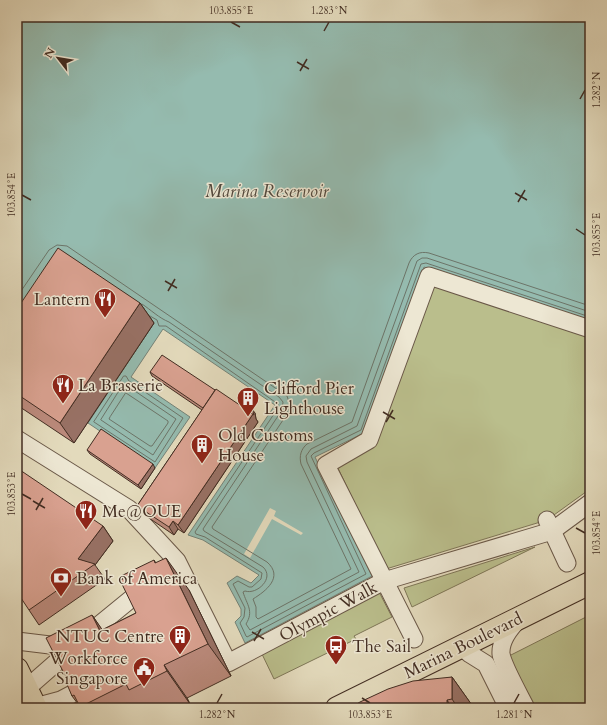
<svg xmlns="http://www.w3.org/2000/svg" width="607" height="725" font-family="Cardo,serif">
  <rect width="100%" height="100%" fill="#e3dabc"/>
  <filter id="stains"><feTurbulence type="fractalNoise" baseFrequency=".005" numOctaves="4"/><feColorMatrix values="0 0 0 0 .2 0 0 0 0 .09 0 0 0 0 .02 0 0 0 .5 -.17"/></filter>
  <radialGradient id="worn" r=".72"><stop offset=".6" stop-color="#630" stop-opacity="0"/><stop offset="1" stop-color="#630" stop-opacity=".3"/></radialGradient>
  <g fill="#babe8c" stroke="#7e7657">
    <path d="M433,285L590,337V489L547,520L386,569L336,464L376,444Z"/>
    <path d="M535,547L412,607L404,588Z"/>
    <path d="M378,590L392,617L354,636L356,639L274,679L261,652Z"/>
    <path d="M590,615V708H532L507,657Z"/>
  </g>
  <path fill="#95bbaf" stroke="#748277" d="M17,17H590V321L424,267L364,433L315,457L372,576L245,643L235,622L241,616V609L227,583L237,576L251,583L259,575L203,540L188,535L275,405L163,329L131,377L190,417L155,468L88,423L154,323H17Z"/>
  <path fill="#e3dabc" d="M270,508L276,511L274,516L303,533L301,535L272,519L250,558L244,554Z"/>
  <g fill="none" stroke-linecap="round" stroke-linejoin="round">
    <g stroke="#6c7468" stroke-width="1">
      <path d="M17,297L49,250L57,245L67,246L287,396L290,405L287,414L212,527L213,529L267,562C284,577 266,591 253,599L256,607V617L258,619L351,569L301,464C299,456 301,449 307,444L352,422L409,263C413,254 420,251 429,253L590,306"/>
      <path d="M142,304C151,310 159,318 169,322L279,397L283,402L282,410L203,529L204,531L263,567C275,578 257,595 245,591L243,592C247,605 254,611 246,624L250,630L359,572L307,462L306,456L311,449L357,426L417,261L422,258H427L590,312"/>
      <path d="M150,316L157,320L159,326H166L278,404V408L195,532L196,534L205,537L262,573L261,579L252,587H249L238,581L233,584L245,608L244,617L240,623L246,636L247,637L366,574L311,456L314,453L361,430L421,264L426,263L590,317"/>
      <path d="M124,376H126L129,381L183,418L155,462L94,422Z"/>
      <path d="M123,385H126L176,419L153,455L101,420Z"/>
      <path d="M126,393L168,421V423L152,446H150L109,419L110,417Z"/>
    </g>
    <g stroke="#6a5848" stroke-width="19">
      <g id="minor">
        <path d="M17,439L129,509L177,561L228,663L384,581L552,531L590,503"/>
        <path d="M547,520L567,563"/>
        <path d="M519,619C510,628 500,640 501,654C503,666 520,696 526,708"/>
        <path d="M414,639L326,465L369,440L429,276L590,329"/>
        <path d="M17,641L50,645L73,644"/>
        <path d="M462,647L470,654L486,664L508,708"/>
        <path d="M26,689L99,625L148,585"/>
        <path d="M35,707L61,700L78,691"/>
      </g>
    </g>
    <g stroke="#422d22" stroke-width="24">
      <path id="major" d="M337,708L590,583"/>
    </g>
    <g stroke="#422d22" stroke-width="24">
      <path id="highway" d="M17,669L36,708"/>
    </g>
    <use href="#minor" stroke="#ede7d3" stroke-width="17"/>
    <use href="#major" stroke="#e3dabc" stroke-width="22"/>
    <use href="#highway" stroke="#e3dabc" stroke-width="22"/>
  </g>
  <g fill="#bb8a7c" stroke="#422d22">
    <path d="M140,303L154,323L74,443L17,405V309Z"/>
    <path d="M150,372L215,390L242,407L255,413L256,419L258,422L184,533L178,529L174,535L143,514L137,506L202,410L152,376Z"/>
    <path d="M87,450L155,468L141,489L90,454Z"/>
    <path d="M103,526L113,541L95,565L105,579L39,625L29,610Z"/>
    <path d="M154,560L156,563L189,590L231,676L187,698L190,704L181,708H81L72,696L68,681L92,615L102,630L136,613Z"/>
    <path d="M452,677L474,708H350Z"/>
  </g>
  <g fill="#987165" stroke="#422d22">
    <path d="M140,303L154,323L74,443L60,423Z"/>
    <path d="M252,409L255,413L256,419L258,422L184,533L178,525L253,414Z"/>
    <path d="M153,464L155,468L141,489L138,485Z"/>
    <path d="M173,521L178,529L174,535L169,527Z"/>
    <path d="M103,526L113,541L95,565L78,559Z"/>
    <path d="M166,558L189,590L231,676L208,644Z"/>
    <path d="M92,615L115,648L100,631Z"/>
    <path d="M164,665L187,698L190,704L167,671Z"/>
    <path d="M452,677L474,708H458L452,699Z"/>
    <path d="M447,700L452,708H447Z"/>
  </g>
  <g fill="#d9a190" stroke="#422d22">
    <path d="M58,248L140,303L60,423L17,394V309Z"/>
    <path d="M162,355L215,390L203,408L150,372Z"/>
    <path d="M216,389L253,414L178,525L173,521L169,527L137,506Z"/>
    <path d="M246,406L252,409L254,415L242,407Z"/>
    <path d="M101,429L153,464L138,485L87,450Z"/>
    <path d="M17,468L103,526L78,559L95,564L29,610L17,592Z"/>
    <path d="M166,558L208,644L164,665L167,671L129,690L126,684L80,707L74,695L72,696L66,682L68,681L46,638L92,615L100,631L136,613L120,580L123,579L121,576L154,560L155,563Z"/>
    <path d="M452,677V699L447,700V708H350L360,702L388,689L413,681Z"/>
  </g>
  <path fill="none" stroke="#422d22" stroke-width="1.5" d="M231,22L240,27M324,31L329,22M297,62L309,69M300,71L307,59M580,99L585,90M515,193L527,200M22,195L31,200M518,202L525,190M576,229L585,235M165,281L177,288M168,291L175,279M383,412L395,419M386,422L393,410M22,494L31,499M33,501L45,508M36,510L43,498M576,528L585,533M252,632L264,639M254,641L261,629M362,698L370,703M217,703L222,694M514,703L519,694"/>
  <defs>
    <g id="restaurant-pin" transform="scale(1.15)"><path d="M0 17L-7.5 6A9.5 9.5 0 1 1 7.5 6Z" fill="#8f2418" stroke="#ede7d3"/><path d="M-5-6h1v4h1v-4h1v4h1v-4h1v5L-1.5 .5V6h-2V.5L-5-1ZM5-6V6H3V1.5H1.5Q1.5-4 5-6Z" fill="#fff"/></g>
    <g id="building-pin" transform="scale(1.15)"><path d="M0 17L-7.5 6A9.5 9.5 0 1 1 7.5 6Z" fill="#8f2418" stroke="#ede7d3"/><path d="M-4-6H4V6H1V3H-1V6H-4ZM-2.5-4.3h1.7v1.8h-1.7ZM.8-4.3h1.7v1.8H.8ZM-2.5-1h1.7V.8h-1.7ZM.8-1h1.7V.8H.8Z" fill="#fff"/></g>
    <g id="bank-pin" transform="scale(1.15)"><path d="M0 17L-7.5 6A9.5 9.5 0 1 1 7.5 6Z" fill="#8f2418" stroke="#ede7d3"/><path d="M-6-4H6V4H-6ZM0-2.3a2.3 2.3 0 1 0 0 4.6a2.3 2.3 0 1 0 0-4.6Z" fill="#fff"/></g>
    <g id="bus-pin" transform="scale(1.15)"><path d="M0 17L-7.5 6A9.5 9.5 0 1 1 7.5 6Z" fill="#8f2418" stroke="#ede7d3"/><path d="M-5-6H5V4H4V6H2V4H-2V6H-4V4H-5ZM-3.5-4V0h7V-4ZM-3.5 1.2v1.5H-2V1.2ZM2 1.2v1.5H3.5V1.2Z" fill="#fff"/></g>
    <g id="civic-pin" transform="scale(1.15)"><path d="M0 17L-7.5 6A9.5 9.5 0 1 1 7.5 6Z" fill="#8f2418" stroke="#ede7d3"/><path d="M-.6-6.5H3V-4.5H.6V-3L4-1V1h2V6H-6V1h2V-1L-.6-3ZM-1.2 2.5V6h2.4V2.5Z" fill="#fff"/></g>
  </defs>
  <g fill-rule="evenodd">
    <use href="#restaurant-pin" x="105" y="299"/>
    <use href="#restaurant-pin" x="63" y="385"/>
    <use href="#building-pin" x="248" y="398"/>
    <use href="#building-pin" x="202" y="445"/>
    <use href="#restaurant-pin" x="86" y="511"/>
    <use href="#bank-pin" x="61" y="578"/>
    <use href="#building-pin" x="180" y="636"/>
    <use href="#bus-pin" x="336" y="646"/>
    <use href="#civic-pin" x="144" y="668"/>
  </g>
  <g text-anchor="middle" stroke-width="3" stroke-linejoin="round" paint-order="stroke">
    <g font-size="17" fill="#422d22" stroke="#ede7d3" text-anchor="start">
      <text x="90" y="305" text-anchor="end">Lantern</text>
      <text x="78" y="391">La Brasserie</text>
      <text x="264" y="394">Clifford Pier<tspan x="264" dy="20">Lighthouse</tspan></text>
      <text x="218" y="441">Old Customs<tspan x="218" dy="20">House</tspan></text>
      <text x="102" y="517">Me@OUE</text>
      <text x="76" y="584">Bank of America</text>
      <text x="164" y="642" text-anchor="end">NTUC Centre</text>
      <text x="352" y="652">The Sail</text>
      <text x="128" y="664" text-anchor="end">Workforce<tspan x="128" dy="20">Singapore</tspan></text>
    </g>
    <g font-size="17" fill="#422d22" stroke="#ede7d3">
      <text transform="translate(328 611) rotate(-28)" y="6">Olympic Walk</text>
      <text transform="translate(463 645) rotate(-26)" y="6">Marina Boulevard</text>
    </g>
    <g font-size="18" font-style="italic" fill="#53493e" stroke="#ede7d3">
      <text x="267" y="197">Marina Reservoir</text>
    </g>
  </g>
  <rect width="607" height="725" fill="none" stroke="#e3dabc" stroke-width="44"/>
  <g transform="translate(58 58) rotate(301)" stroke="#ede7d3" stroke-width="3" paint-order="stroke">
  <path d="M0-3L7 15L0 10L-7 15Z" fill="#422d22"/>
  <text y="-6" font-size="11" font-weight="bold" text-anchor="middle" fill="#422d22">N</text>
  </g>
  <rect x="22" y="22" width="563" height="681" fill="none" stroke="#422d22" stroke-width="1.5"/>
  <g font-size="10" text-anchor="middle" fill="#422d22">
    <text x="231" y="14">103.855°E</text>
    <text x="329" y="14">1.283°N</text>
    <text transform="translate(596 90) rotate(-90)" y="4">1.282°N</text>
    <text transform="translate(11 195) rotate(-90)" y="4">103.854°E</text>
    <text transform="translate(596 235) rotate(-90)" y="4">103.855°E</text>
    <text transform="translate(11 494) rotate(-90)" y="4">103.853°E</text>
    <text transform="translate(596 533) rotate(-90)" y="4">103.854°E</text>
    <text x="217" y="718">1.282°N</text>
    <text x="370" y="718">103.853°E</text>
    <text x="514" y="718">1.281°N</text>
  </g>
  <rect width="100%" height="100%" filter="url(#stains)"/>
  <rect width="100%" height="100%" fill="url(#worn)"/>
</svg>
